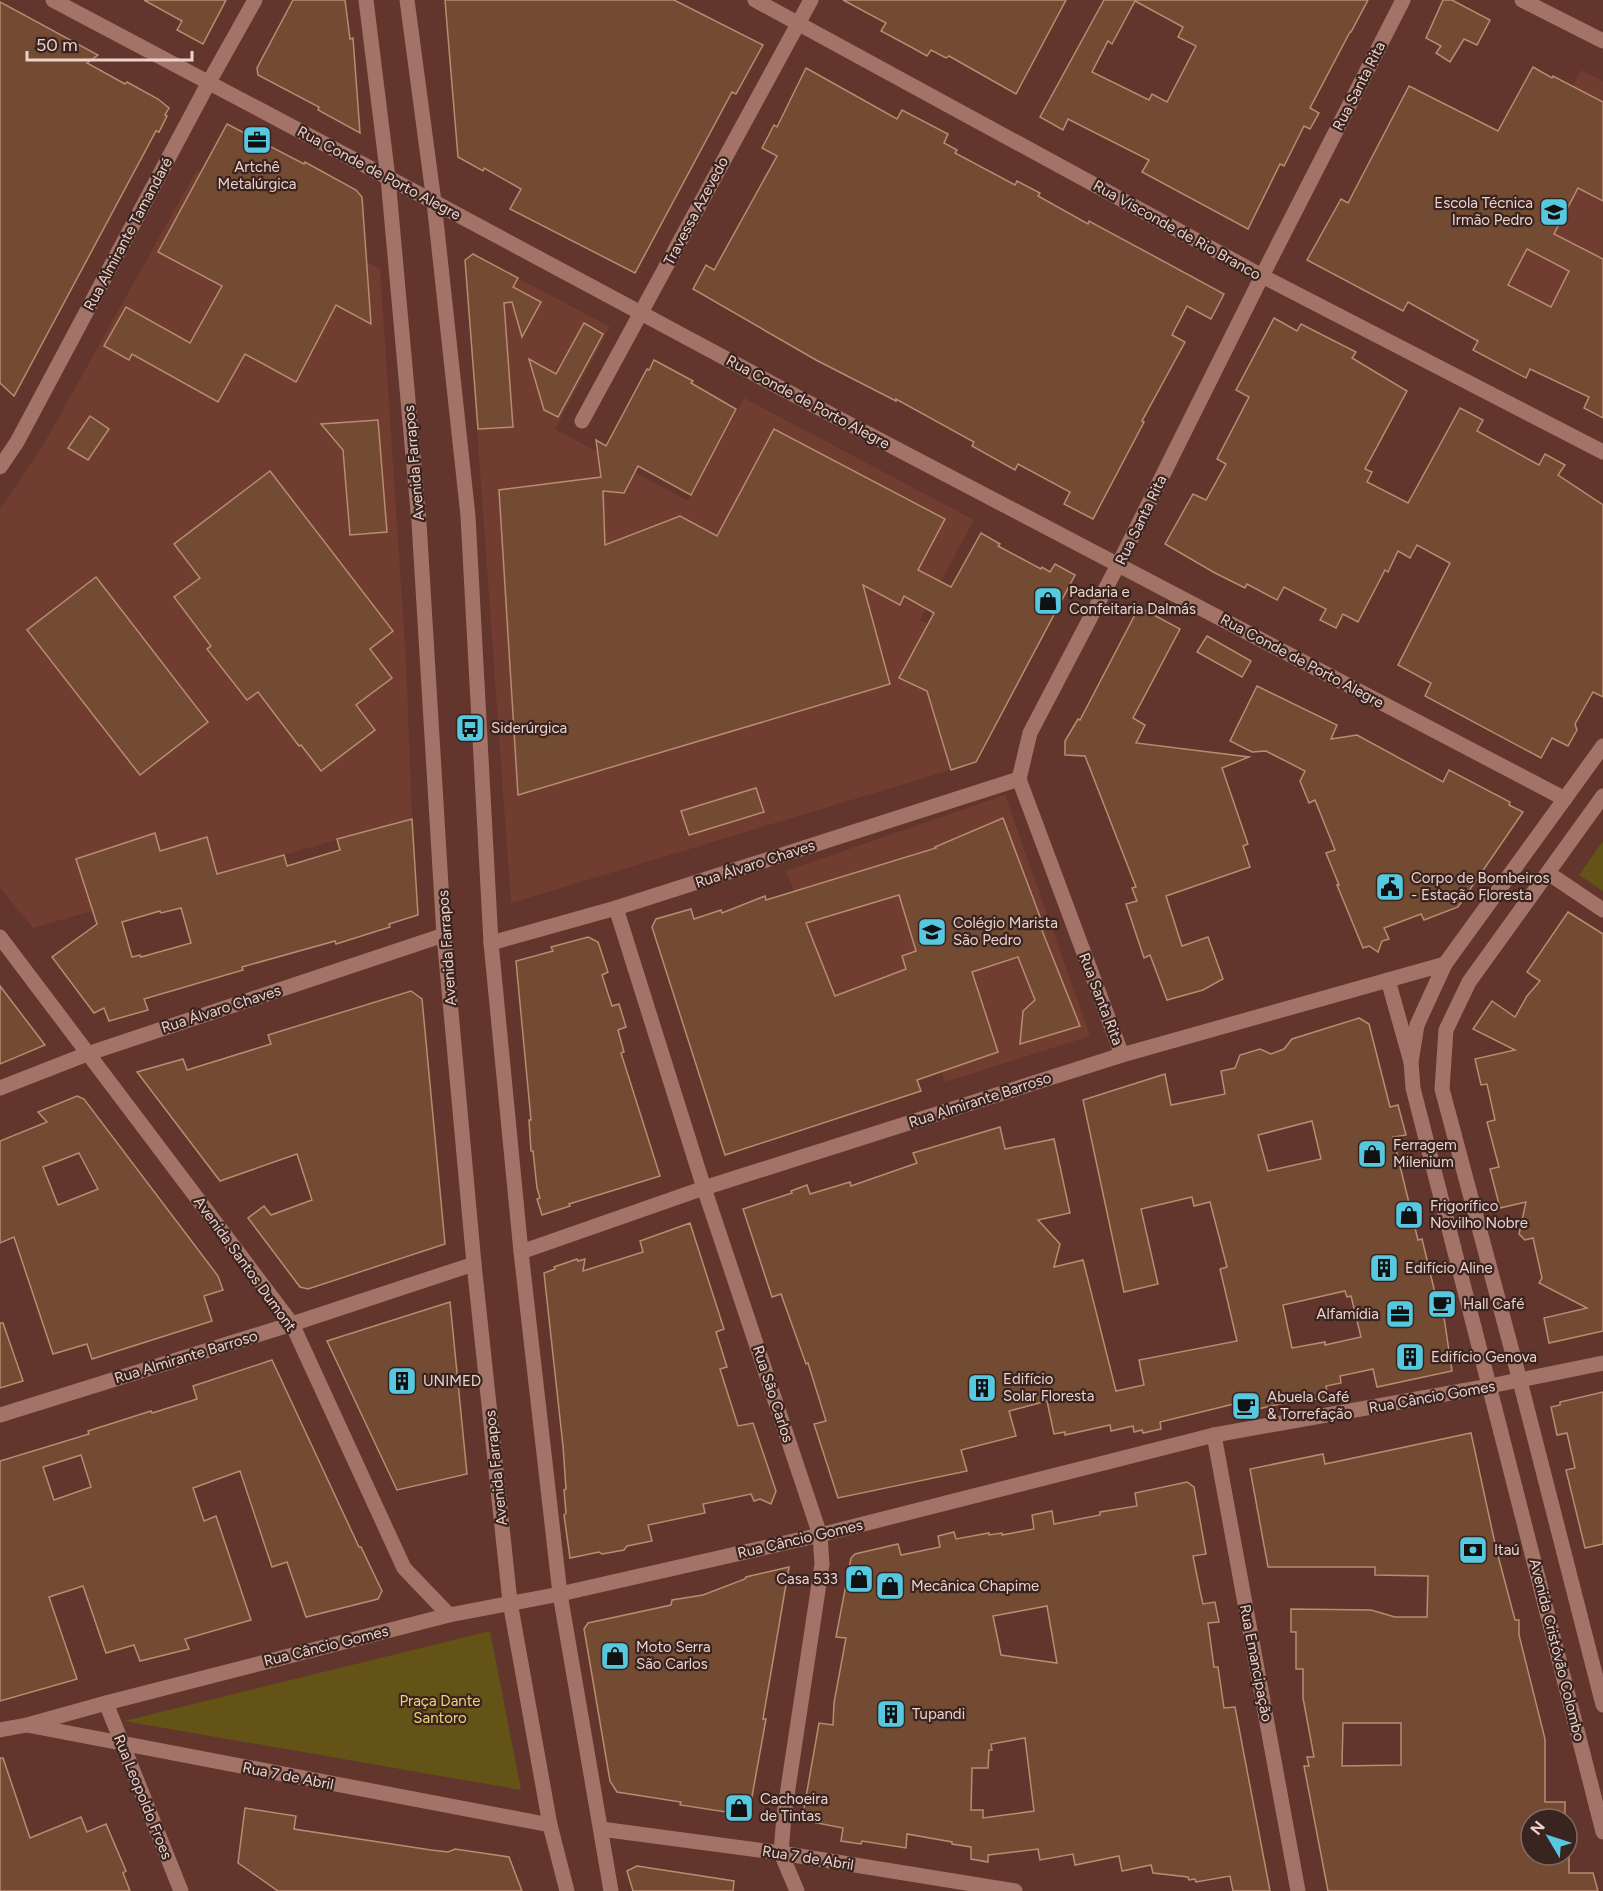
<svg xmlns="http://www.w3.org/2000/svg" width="1603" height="1891" font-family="Figtree,sans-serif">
  <rect width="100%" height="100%" fill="#62362c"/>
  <g fill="#713d31">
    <path d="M1581,70L1603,81V334L1476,268Z"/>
    <path d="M197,170L380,269L406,661L412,818L33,928L0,888V509L42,447Z"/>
    <path d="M473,254L610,327L555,429L688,501L744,398L974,520L920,620L1024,673L977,762L511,903L465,260Z"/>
    <path d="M1005,795L1090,1036L945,1082L903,970L835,996L786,871Z"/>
  </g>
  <g fill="#635316">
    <path d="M1603,841V891L1579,875Z"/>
    <path d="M490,1631L521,1790L124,1721Z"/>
  </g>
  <g fill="#734b32" stroke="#b88c71" stroke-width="1.5" fill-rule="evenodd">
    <path d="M144,0H226L203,44L177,30L182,21Z"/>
    <path d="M293,0H345L350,39L353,38L360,133L318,110L319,107L258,75L257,68Z"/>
    <path d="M445,0H674L763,45L736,94L732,92L635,273L510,209L521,189L484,168L483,171L458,157Z"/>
    <path d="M843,0H1066L1016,94L949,56L946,58L931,50L927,56L911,47L881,31L886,23Z"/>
    <path d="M1104,0H1368L1351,32H1350L1310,108L1319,113L1310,129L1304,126L1284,166L1280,164L1248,229L1142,172L1149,160L1068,119L1063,130L1040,117ZM1135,1L1183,27L1178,37L1196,46L1167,102L1152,94L1149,100L1092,72L1108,41L1112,44Z"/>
    <path d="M1443,0H1452L1490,20L1477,45L1464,39L1450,62L1436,53L1441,46L1426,38Z"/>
    <path d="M0,2L98,55L87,63L125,84L127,82L158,99L169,108L165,115L167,116L159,132L156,131L14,396L0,383Z"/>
    <path d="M1533,67L1552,78L1553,76L1603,102V201L1578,188L1554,234L1603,259V418L1584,408L1589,397L1530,369L1526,378L1473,350L1478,341L1408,302L1403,311L1307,260L1341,199L1348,203L1409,86L1498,131ZM1527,249L1569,271L1551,307L1508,285Z"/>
    <path d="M806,68L897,119L902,110L948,134L944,143L957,150L955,153L1015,185L1017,181L1040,193L1038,196L1088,224L1089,221L1224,294L1211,319L1187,306L1172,335L1185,342L1142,421L1144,422L1093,519L1064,504L1070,492L1018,464L1015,470L972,446L974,442L896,399V401L816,360L693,289L706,265L714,270L777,156L762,148L774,125L777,127Z"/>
    <path d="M227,124L304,164L305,162L356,190L362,197L371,324L336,305L296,382L245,354L218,402L132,354L129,360L104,346L126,307L190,343L222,286L158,252Z"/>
    <path d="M473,254L518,278L513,287L541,302L522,337L512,302L504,303L513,427L478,429L465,260Z"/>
    <path d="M1274,318L1297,331L1301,324L1356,352L1352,358L1407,391L1365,469L1372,472L1367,482L1408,503L1460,408L1483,420L1477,431L1539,465L1545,454L1565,465L1558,475L1603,505V697L1593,692L1575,724L1577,730L1568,746L1552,738L1541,758L1425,696L1431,683L1398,665L1450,563L1417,545L1410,558L1398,551L1388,572L1385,570L1358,622L1343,614L1336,628L1320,620L1326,609L1284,587L1277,600L1247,584L1245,588L1215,573L1165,544L1193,494L1206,500L1226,464L1217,459L1249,397L1236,390Z"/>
    <path d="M584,323L603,334L558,417L544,410L529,359L556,374Z"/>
    <path d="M654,360L693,381L691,383L736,409L691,495L638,466L624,493L603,491L605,545L680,516L717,536L774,429L945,519L918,570L951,587L981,533L1000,544L998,546L1041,569L1042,567L1050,572L1055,564L1075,575L976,762L951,770L927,691L899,678L934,613L904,596L900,605L863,585L890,684L518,795L499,490L601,477L596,440L606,446L647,369L649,370Z"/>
    <path d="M90,416L109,429L88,460L68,448Z"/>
    <path d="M378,420L387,532L350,535L343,450L321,424Z"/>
    <path d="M270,471L393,631L370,649L392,678L356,705L375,730L321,771L301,745L299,746L258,692L247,700L207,649L211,646L174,597L200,578L174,544Z"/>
    <path d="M96,577L208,722L140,775L27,630Z"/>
    <path d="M1139,607L1180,629L1133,718L1145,725L1136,743L1249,757L1222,768L1248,844L1243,846L1250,867L1166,896L1182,946L1208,937L1223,979L1203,990L1167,1000L1150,955L1144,958L1126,904L1137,901L1132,888L1136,887L1085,756L1065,755V741L1078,719L1080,720Z"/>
    <path d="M1207,636L1251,661L1242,677L1197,652Z"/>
    <path d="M1257,686L1337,725L1331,739L1357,735L1443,782L1449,770L1510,802L1509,805L1523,812L1458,907L1424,920L1421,914L1384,928L1389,939L1382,941L1378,952L1369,946L1363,948L1337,885H1339L1326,853L1335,850L1315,800L1309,803L1300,781L1305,771L1266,751L1252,752L1230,741Z"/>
    <path d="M756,788L764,812L689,835L681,811Z"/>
    <path d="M1003,818L1042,922L1039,923L1080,1026L1020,1044L1023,1011L1035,1000L1018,957L972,972L998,1052L917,1080L921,1091L725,1155L652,927L656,919L691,909L694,919L721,910L722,913L765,896L766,900L936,848L935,847ZM899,895L916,951L902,956L906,969L835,996L806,923Z"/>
    <path d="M412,819L418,915L389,924L390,927L336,944L335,941L242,967L243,970L144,999L148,1010L109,1021L104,1008L94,1013L52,957L97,924L76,859L155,833L160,851L207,837L217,874L284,855L287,866L340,850L337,839ZM181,908L191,943L141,957L140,955L132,957L122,922L160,911L161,913Z"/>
    <path d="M1568,912L1603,934V1331L1549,1343L1544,1318L1587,1308L1539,1283L1542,1278L1533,1238L1525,1240L1519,1234L1526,1202L1500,1208L1490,1169L1499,1167L1487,1122L1495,1120L1487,1084L1481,1085L1475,1059L1515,1050L1473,1029L1492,1001L1515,1017L1527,996L1540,981L1527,972Z"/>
    <path d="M588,937L598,942L608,972L602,975L612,1006L619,1004L626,1027L618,1030L624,1052L621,1053L660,1176L569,1204L570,1206L542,1215L537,1199L540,1198L537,1188L533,1151H531L529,1120H531L516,961L553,951L551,947Z"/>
    <path d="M0,986L45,1045L0,1064Z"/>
    <path d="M411,991L422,999L445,1244L308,1289L300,1287L248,1218L264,1206L271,1215L312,1200L297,1154L220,1181L137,1072L183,1059L187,1070L271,1044L268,1035Z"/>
    <path d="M1359,1018L1369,1024L1390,1107L1398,1105L1406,1135L1393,1137L1418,1240L1422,1239L1435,1293L1439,1292L1442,1304L1452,1371L1377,1387L1373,1369L1340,1376L1341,1383L1326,1386L1328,1397L1311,1400V1397L1240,1413L1238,1403L1160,1422L1161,1429L1143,1433L1142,1430L1134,1432L1133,1426L1111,1431L1110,1425L1065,1435V1432L1054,1434L1047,1401L1009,1411L1016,1436L961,1450L967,1471L838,1498L814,1424L826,1421L808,1363L806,1364L781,1294L772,1297L743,1209L792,1193L791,1191L807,1185L810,1194L850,1182L851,1186L917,1163L913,1153L1000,1127L1005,1149L1054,1139L1070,1213L1038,1220L1060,1244L1054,1267L1083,1260L1116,1391L1144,1385L1139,1360L1237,1341L1220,1269L1227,1267L1210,1202L1194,1206L1192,1197L1141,1209L1158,1284L1124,1292L1083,1100L1165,1074L1171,1105L1225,1094L1221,1071L1235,1068L1240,1055L1260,1049L1271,1054L1284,1049L1292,1039ZM1312,1121L1321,1159L1268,1171L1258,1135ZM1345,1291L1347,1297L1351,1296L1361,1337L1325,1345V1342L1292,1348L1283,1305Z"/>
    <path d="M77,1096L84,1099L218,1276L223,1290L204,1296L212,1321L92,1359L87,1344L53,1354L14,1237L0,1243V1141L47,1122L38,1112ZM79,1153L98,1189L58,1205L43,1167Z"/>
    <path d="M690,1223L724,1329L716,1332L727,1367L720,1369L738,1426L753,1423L776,1491L771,1504L760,1499L754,1501L751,1494L703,1504L705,1513L648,1525L652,1541L627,1546L624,1550L602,1554L599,1552L570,1558L564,1515L566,1513L564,1490L566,1489L563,1446L544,1273L555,1269L554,1267L577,1259L578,1261L585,1259L583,1271L643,1252L640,1241Z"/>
    <path d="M450,1302L467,1474L397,1490L327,1341Z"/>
    <path d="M0,1323H3L23,1381L0,1388Z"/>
    <path d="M272,1360L359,1547H361L382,1591L378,1599L306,1617L287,1562L272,1567L240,1471L193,1488L204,1521L216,1516L251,1620L185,1639L189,1649L140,1661L134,1645L106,1653L83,1586L49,1597L77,1679L0,1701V1461L89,1434L88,1431L151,1411L152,1413L197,1399L193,1386ZM81,1455L91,1487L54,1500L43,1467Z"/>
    <path d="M1603,1392V1544L1585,1548L1566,1470L1575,1468L1567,1433L1557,1435L1551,1407L1560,1405V1402Z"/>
    <path d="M1471,1433L1496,1548L1515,1620H1519V1635L1545,1739V1802H1565V1819H1531V1855H1569V1873H1593L1598,1891H1328L1304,1766H1309L1307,1757H1314L1303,1698V1669H1296V1632H1291V1609L1371,1610L1395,1617H1427L1428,1576L1375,1575V1567H1268L1250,1469L1323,1454L1325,1464ZM1343,1723H1401V1765L1342,1766Z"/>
    <path d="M1187,1482L1194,1487L1206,1554L1193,1556L1200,1591L1203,1604L1215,1602L1219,1622L1208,1623L1214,1667H1218L1224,1708L1235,1707L1270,1891H1233L1230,1876L1196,1882L1195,1879L1189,1880L1188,1877L1153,1873L1151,1865L1122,1871L1119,1856L1075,1865L1073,1854L1040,1860L1038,1849L988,1855V1862L971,1859V1847L952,1844V1842L907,1834L906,1848L862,1841L861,1844L841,1841L843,1828L802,1820L819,1723L833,1725L834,1703L846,1638L836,1637L851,1558L855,1554L898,1544L901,1555L940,1547L938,1536L954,1532L956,1539L989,1533V1535L1002,1533V1535L1034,1529L1032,1515L1052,1511L1054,1524L1100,1515V1512L1137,1506L1135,1493ZM1047,1606L1057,1663L1001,1655L993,1616ZM1025,1738L1034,1811L983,1818V1810H971L972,1768H988L989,1750H992L991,1744Z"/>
    <path d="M789,1567L765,1707L763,1719H766L751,1802H748L746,1815L680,1805L681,1802L617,1792L610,1781L593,1681L584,1629L588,1623L671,1605L672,1600L703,1595L745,1579L746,1577Z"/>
    <path d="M0,1758H3L30,1838L81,1817L87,1832L106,1824L126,1871L123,1873L130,1891H0Z"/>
    <path d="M245,1808L296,1816L294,1829L431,1850L448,1852L455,1849L509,1857L522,1891H278L238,1863Z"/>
    <path d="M637,1866L734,1881L733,1891H633L627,1871Z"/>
  </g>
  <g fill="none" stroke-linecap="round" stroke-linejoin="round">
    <g stroke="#a47367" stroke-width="15">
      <path d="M582,421L811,0"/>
      <path d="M0,467L17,442L209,82L255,0"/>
      <path d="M1118,565L1030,733L1019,779L1122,1055"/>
      <path d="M1548,873L1603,910"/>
      <path d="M616,908L704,1188L820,1535L822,1564L784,1815L781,1853L797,1891"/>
      <path d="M491,943L616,908L1019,779"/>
      <path d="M1388,980L1411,1062"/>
      <path d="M0,1088L87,1054L444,935"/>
      <path d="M521,1252L704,1188L1122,1055L1445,964"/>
      <path d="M0,1415L292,1324L474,1264"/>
      <path d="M1214,1435L1298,1891"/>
      <path d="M106,1703L181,1891"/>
      <path d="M27,1725L550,1825"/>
      <path d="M601,1829L781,1853L1015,1891"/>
    </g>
    <g stroke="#a47367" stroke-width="15">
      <path d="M53,0L434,202L775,385L1565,799"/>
      <path d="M366,0L388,178L419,522L444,935L474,1264L510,1602L550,1825L567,1891"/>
      <path d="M407,0L434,202L468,516L491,943L521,1252L560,1594L611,1891"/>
      <path d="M755,0L1262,276L1603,452"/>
      <path d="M1522,0L1603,41"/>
      <path d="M1118,565L1262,276L1403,0"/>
      <path d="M1603,746L1445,964L1417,1025L1411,1062L1413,1088L1603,1832"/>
      <path d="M1603,796L1469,982L1446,1030L1442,1089L1520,1381L1603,1705"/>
      <path d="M0,937L292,1324L404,1568L449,1615"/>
      <path d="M0,1730L27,1725L106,1703L449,1615L560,1594L820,1535L1214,1435L1490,1386L1603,1363"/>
    </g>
  </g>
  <defs>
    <g id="office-square" transform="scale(1.5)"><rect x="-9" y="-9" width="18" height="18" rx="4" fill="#56c9e1" stroke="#392420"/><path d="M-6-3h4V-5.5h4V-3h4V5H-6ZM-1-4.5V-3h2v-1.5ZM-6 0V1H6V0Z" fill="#111"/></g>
    <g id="school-square" transform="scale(1.5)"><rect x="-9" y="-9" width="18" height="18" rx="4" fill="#56c9e1" stroke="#392420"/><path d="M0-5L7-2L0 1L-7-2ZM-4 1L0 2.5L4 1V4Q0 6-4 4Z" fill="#111"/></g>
    <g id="shop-square" transform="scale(1.5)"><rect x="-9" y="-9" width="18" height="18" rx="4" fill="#56c9e1" stroke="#392420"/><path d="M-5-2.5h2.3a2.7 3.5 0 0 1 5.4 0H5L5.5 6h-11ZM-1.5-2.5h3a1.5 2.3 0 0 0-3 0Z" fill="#111"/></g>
    <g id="bus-square" transform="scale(1.5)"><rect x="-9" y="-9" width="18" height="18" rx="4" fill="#56c9e1" stroke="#392420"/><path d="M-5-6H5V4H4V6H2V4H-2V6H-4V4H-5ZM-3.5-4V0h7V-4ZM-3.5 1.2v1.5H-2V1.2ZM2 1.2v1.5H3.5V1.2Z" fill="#111"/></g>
    <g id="civic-square" transform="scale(1.5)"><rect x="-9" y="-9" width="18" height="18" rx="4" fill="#56c9e1" stroke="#392420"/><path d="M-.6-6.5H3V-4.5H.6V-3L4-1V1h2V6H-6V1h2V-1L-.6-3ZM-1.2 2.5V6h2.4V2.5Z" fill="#111"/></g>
    <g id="building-square" transform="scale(1.5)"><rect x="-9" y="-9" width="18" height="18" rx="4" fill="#56c9e1" stroke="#392420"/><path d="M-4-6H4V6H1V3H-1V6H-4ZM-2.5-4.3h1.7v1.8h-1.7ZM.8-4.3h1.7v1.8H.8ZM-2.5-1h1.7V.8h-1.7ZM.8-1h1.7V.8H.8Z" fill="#111"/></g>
    <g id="cafe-square" transform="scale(1.5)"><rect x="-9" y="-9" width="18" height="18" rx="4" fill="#56c9e1" stroke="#392420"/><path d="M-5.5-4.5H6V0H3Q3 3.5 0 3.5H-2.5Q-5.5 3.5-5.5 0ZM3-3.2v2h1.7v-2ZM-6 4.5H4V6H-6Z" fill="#111"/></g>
    <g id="bank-square" transform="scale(1.5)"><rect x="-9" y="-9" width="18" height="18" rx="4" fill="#56c9e1" stroke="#392420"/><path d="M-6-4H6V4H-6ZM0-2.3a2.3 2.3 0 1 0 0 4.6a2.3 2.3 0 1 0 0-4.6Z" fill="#111"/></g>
  </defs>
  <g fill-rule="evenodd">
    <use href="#office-square" x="257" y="140"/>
    <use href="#school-square" x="1554" y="212"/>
    <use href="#shop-square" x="1048" y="601"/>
    <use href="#bus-square" x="470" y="728"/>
    <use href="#civic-square" x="1390" y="887"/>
    <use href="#school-square" x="932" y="932"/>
    <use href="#shop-square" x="1372" y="1154"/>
    <use href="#shop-square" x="1409" y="1215"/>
    <use href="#building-square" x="1384" y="1268"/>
    <use href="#cafe-square" x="1442" y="1304"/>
    <use href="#office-square" x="1400" y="1314"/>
    <use href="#building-square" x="1410" y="1357"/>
    <use href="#building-square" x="402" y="1381"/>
    <use href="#building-square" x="982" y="1388"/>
    <use href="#cafe-square" x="1246" y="1406"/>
    <use href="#bank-square" x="1473" y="1550"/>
    <use href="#shop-square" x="859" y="1579"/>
    <use href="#shop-square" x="890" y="1586"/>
    <use href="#shop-square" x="615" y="1656"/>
    <use href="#building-square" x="891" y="1714"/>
    <use href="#shop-square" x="739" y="1808"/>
  </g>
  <g text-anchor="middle" stroke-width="4.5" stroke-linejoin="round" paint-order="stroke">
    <g font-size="15" fill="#edd1cb" stroke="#392420">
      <text transform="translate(1359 86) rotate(-63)" y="5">Rua Santa Rita</text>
      <text transform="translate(379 173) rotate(28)" y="5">Rua Conde de Porto Alegre</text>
      <text transform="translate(696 211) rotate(-62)" y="5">Travessa Azevedo</text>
      <text transform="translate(1177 230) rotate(29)" y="5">Rua Visconde de Rio Branco</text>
      <text transform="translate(128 234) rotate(-62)" y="5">Rua Almirante Tamandaré</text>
      <text transform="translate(808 402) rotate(28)" y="5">Rua Conde de Porto Alegre</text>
      <text transform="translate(414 463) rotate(-95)" y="5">Avenida Farrapos</text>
      <text transform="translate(1141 520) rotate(-64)" y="5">Rua Santa Rita</text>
      <text transform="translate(1302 661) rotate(28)" y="5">Rua Conde de Porto Alegre</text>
      <text transform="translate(755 864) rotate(-18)" y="5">Rua Álvaro Chaves</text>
      <text transform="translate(447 948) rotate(-94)" y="5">Avenida Farrapos</text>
      <text transform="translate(1101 999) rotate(69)" y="5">Rua Santa Rita</text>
      <text transform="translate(221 1009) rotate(-18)" y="5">Rua Álvaro Chaves</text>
      <text transform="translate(980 1100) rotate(-18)" y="5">Rua Almirante Barroso</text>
      <text transform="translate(245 1264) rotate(54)" y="5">Avenida Santos Dumont</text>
      <text transform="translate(186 1357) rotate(-17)" y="5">Rua Almirante Barroso</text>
      <text transform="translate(773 1394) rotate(72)" y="5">Rua São Carlos</text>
      <text transform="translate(1432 1397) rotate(-10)" y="5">Rua Câncio Gomes</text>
      <text transform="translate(496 1468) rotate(-96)" y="5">Avenida Farrapos</text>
      <text transform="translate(800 1539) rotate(-13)" y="5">Rua Câncio Gomes</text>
      <text transform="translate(326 1646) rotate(-14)" y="5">Rua Câncio Gomes</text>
      <text transform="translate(1557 1650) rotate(76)" y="5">Avenida Cristóvão Colombo</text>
      <text transform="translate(1256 1663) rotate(79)" y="5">Rua Emancipação</text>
      <text transform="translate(288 1776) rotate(11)" y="5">Rua 7 de Abril</text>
      <text transform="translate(143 1797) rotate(68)" y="5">Rua Leopoldo Froes</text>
      <text transform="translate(808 1858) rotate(9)" y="5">Rua 7 de Abril</text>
    </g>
    <g font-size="15" fill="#edd1cb" stroke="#392420" text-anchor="start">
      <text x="257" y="172" text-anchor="middle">Artchê<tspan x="257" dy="17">Metalúrgica</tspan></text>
      <text x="1533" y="208" text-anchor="end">Escola Técnica<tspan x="1533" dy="17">Irmão Pedro</tspan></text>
      <text x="1069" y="597">Padaria e<tspan x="1069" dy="17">Confeitaria Dalmás</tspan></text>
      <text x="491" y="733">Siderúrgica</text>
      <text x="1411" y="883">Corpo de Bombeiros<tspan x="1411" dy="17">- Estação Floresta</tspan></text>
      <text x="953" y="928">Colégio Marista<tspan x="953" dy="17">São Pedro</tspan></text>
      <text x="1393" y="1150">Ferragem<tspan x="1393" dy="17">Milenium</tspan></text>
      <text x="1430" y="1211">Frigorífico<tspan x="1430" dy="17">Novilho Nobre</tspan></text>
      <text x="1405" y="1273">Edifício Aline</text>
      <text x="1463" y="1309">Hall Café</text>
      <text x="1379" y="1319" text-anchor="end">Alfamídia</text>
      <text x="1431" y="1362">Edifício Genova</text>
      <text x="1003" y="1384">Edifício<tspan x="1003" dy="17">Solar Floresta</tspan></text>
      <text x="423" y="1386">UNIMED</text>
      <text x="1267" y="1402">Abuela Café<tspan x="1267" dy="17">&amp; Torrefação</tspan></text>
      <text x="1494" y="1555">Itaú</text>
      <text x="838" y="1584" text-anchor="end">Casa 533</text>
      <text x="911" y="1591">Mecânica Chapime</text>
      <text x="636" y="1652">Moto Serra<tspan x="636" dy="17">São Carlos</tspan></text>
      <text x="912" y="1719">Tupandi</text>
      <text x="760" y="1804">Cachoeira<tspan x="760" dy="17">de Tintas</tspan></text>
    </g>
    <g font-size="15" fill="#f0d477" stroke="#392420">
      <text x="440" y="1706">Praça Dante<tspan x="440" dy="17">Santoro</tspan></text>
    </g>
  </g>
  <g transform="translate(1549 1837) rotate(309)"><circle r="28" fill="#392420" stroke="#816964" stroke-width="1.5"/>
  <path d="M0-4.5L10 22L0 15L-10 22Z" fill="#56c9e1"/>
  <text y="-9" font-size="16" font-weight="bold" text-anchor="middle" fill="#edd1cb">N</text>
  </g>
  <path d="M27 51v9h165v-9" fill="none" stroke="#edd1cb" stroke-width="3"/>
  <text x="36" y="51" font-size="18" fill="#edd1cb" stroke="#392420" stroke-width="4.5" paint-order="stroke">50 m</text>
</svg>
